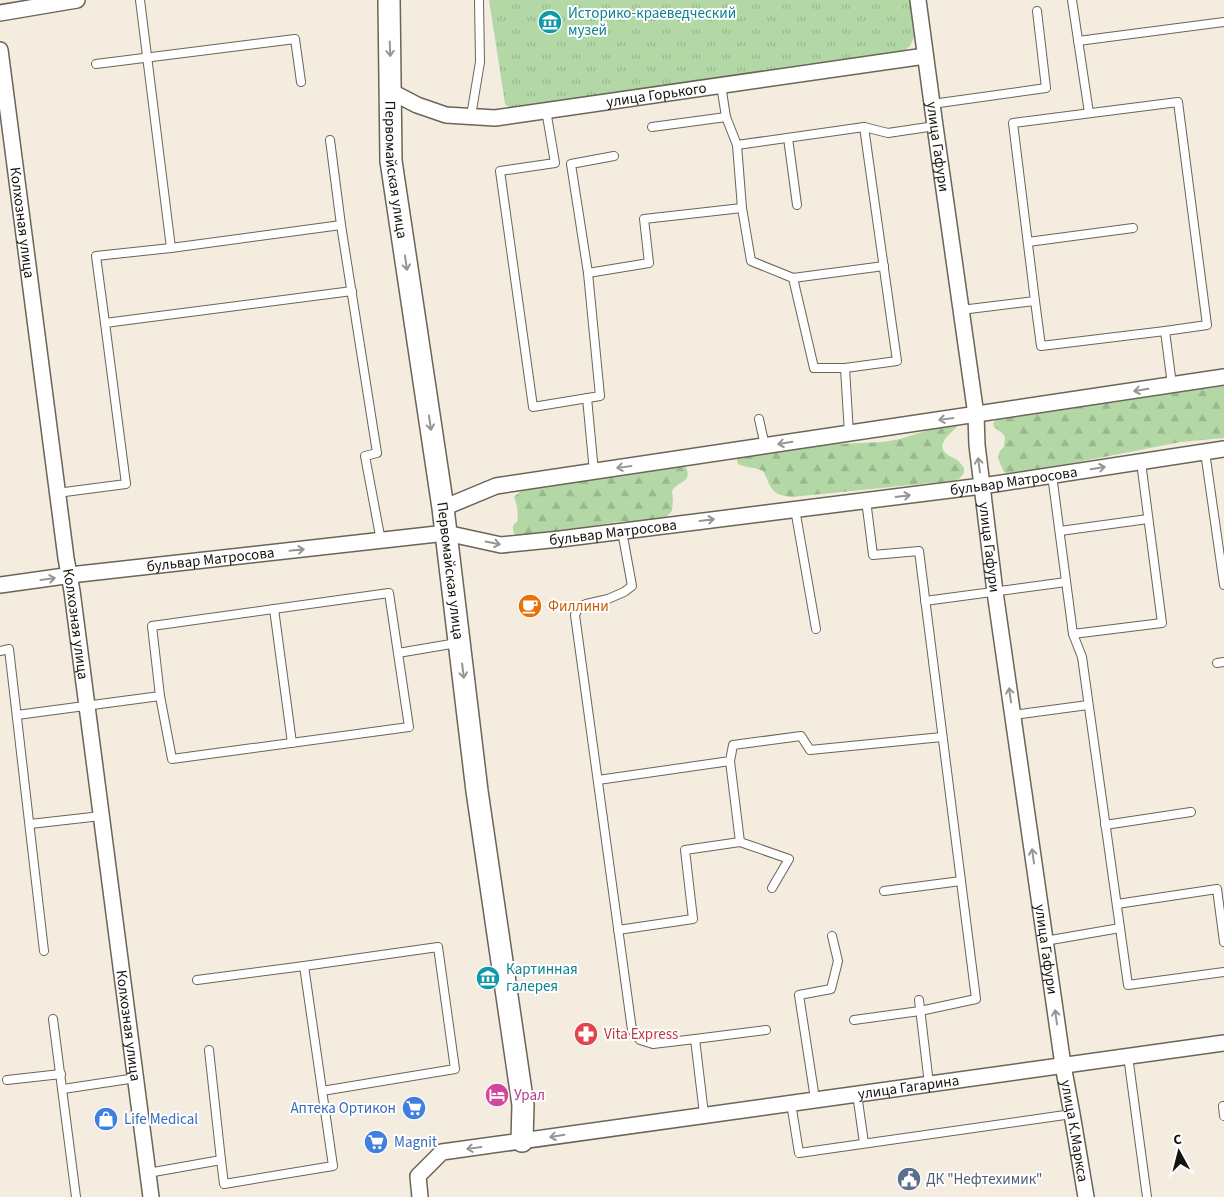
<svg xmlns="http://www.w3.org/2000/svg" width="1224" height="1197" font-family="'Source Sans 3',sans-serif">
  <defs>
    <pattern id="forest-firs" width="22" height="20" patternUnits="userSpaceOnUse" patternTransform="scale(1.25)"><rect width="22" height="20" fill="#b3d8a6"/><path d="M5 1l3.5 6h-7zM16 11l3.5 6h-7z" fill="#99b88e"/></pattern>
    <pattern id="park-tufts" width="24" height="20" patternUnits="userSpaceOnUse" patternTransform="scale(1.25)"><rect width="24" height="20" fill="#b3d8a6"/><path d="M3 7l-1-3M5 7V3M7 7l1-3M15 17l-1-3M17 17v-4M19 17l1-3" fill="none" stroke="#99b88e"/></pattern>
  </defs>
  <rect width="100%" height="100%" fill="#f4ecde"/>
  <g fill="url(#forest-firs)">
    <path d="M1224,386V438L1181,442L1011,475L1004,472C1000,463 994,454 1004,447L1005,437L1002,433L994,427L993,423L1000,417L1140,395L1161,394Z"/>
    <path d="M947,424H957L958,425C954,431 947,435 944,441C938,451 949,456 956,459C959,461 962,465 964,468V473L959,479L951,481L792,497C770,495 772,488 763,471C755,467 746,468 738,464L736,456L815,445L883,442L900,439Z"/>
    <path d="M679,466L686,467C693,483 677,481 672,491L673,500L672,511L664,519L617,522L530,536H519L514,533C512,527 512,525 518,521L517,506L514,497L522,490L590,478Z"/>
  </g>
  <path fill="url(#park-tufts)" d="M489,0H910L914,37L910,46L901,53L512,110L505,104L504,97Z"/>
  <g fill="none" stroke-linecap="round" stroke-linejoin="round">
    <g stroke="#6b6458" stroke-width="10">
      <g id="lane">
        <path d="M140,0L171,248L341,225L330,140"/>
        <path d="M1072,0L1089,113"/>
        <path d="M1078,41L1224,22"/>
        <path d="M96,64L295,39L301,82"/>
        <path d="M721,85L726,117L737,145L742,208L751,261L793,278L814,368H845L849,434"/>
        <path d="M932,104L1046,88L1037,11"/>
        <path d="M546,110L555,163L500,171L533,407L600,396L588,273L649,263L644,219L742,208"/>
        <path d="M471,116L480,62L479,0"/>
        <path d="M652,127L726,117"/>
        <path d="M788,138L797,205"/>
        <path d="M737,145L864,127L888,133L935,126"/>
        <path d="M341,225L377,453L365,456L381,541"/>
        <path d="M1028,242L1133,228"/>
        <path d="M588,273L571,164L614,156"/>
        <path d="M793,278L884,266"/>
        <path d="M1035,301L1041,346L1165,331"/>
        <path d="M961,310L1035,301L1013,123L1178,102L1207,325L1165,331L1172,385"/>
        <path d="M105,323L96,256L171,248"/>
        <path d="M845,368L897,361L864,127"/>
        <path d="M587,398L594,472"/>
        <path d="M759,419L765,446"/>
        <path d="M1205,452L1224,585"/>
        <path d="M1052,475L1073,634L1162,623L1141,462"/>
        <path d="M57,493L126,484L105,323L352,291"/>
        <path d="M795,509L816,629"/>
        <path d="M622,531L632,586L624,592L608,599L586,604L579,607L575,615L632,1030L640,1040L653,1044L695,1039L704,1114"/>
        <path d="M1060,531L1148,519"/>
        <path d="M925,601L1066,582"/>
        <path d="M274,609L292,743"/>
        <path d="M1073,634L1082,657L1128,985L1224,972"/>
        <path d="M0,651L9,649L44,951"/>
        <path d="M398,653L457,643"/>
        <path d="M1217,663L1224,662"/>
        <path d="M17,715L160,696L152,626L389,593L409,727L172,759L160,696"/>
        <path d="M1013,715L1088,705"/>
        <path d="M598,780L730,761L733,745L801,736L810,750L942,737"/>
        <path d="M30,824L101,816"/>
        <path d="M1105,825L1191,812"/>
        <path d="M740,842L789,859L772,888"/>
        <path d="M884,891L961,881"/>
        <path d="M1117,904L1217,889L1224,942"/>
        <path d="M618,930L693,919L685,850L740,842L730,761"/>
        <path d="M1045,941L1120,928"/>
        <path d="M197,980L304,966"/>
        <path d="M919,1000L929,1084"/>
        <path d="M53,1019L76,1197"/>
        <path d="M854,1020L920,1011L976,999L919,551L873,555L866,500"/>
        <path d="M695,1039L766,1030"/>
        <path d="M209,1050L221,1160"/>
        <path d="M1128,1056L1147,1197"/>
        <path d="M7,1080L61,1074"/>
        <path d="M63,1089L136,1078"/>
        <path d="M857,1094L864,1143"/>
        <path d="M815,1099L799,995L831,989L838,961L832,936"/>
        <path d="M791,1103L799,1153L1072,1114"/>
        <path d="M1223,1106L1224,1116"/>
        <path d="M148,1173L221,1160L224,1184L333,1166L304,966L438,947L455,1069L322,1091"/>
      </g>
    </g>
    <g stroke="#6b6458" stroke-width="18">
      <g id="street">
        <path id="s1" d="M918,0L935,126L976,415L977,445L995,592L1063,1065L1072,1114L1086,1197"/>
        <path d="M0,13L77,0"/>
        <path id="s2" d="M0,50L66,558L72,591L151,1197"/>
        <path id="s3" d="M392,92L417,105L446,115L495,118L925,56"/>
        <path d="M443,508L496,486L1224,377"/>
        <path id="s4" d="M0,585L79,574L446,533L501,545L560,539L982,486L1224,449"/>
        <path id="s5" d="M420,1197L418,1176L442,1152L1224,1043"/>
      </g>
    </g>
    <g stroke="#6b6458" stroke-width="24">
      <g id="secondary">
        <path id="s6" d="M389,0L391,161L443,508L477,791L523,1105L522,1141"/>
      </g>
    </g>
    <use href="#lane" stroke="#fff" stroke-width="8"/>
    <use href="#street" stroke="#fff" stroke-width="15"/>
    <use href="#secondary" stroke="#fff" stroke-width="21"/>
  </g>
  <defs><path id="oneway-shaft" d="M-6 0H5M1.5-3L5.5 0L1.5 3" fill="none" stroke-width="1.6" stroke-linecap="round" stroke-linejoin="round" transform="scale(1.25)"/></defs>
  <g stroke="#969593">
    <use href="#oneway-shaft" transform="translate(390 49) rotate(88)"/>
    <use href="#oneway-shaft" transform="translate(406 263) rotate(82)"/>
    <use href="#oneway-shaft" transform="translate(1141 390) rotate(171)"/>
    <use href="#oneway-shaft" transform="translate(946 419) rotate(172)"/>
    <use href="#oneway-shaft" transform="translate(430 423) rotate(82)"/>
    <use href="#oneway-shaft" transform="translate(785 443) rotate(171)"/>
    <use href="#oneway-shaft" transform="translate(979 465) rotate(-97)"/>
    <use href="#oneway-shaft" transform="translate(624 467) rotate(172)"/>
    <use href="#oneway-shaft" transform="translate(1098 468) rotate(-9)"/>
    <use href="#oneway-shaft" transform="translate(903 496) rotate(-7)"/>
    <use href="#oneway-shaft" transform="translate(707 520) rotate(-7)"/>
    <use href="#oneway-shaft" transform="translate(493 543) rotate(11)"/>
    <use href="#oneway-shaft" transform="translate(297 550) rotate(-6)"/>
    <use href="#oneway-shaft" transform="translate(48 579) rotate(-8)"/>
    <use href="#oneway-shaft" transform="translate(463 671) rotate(83)"/>
    <use href="#oneway-shaft" transform="translate(1010 695) rotate(-98)"/>
    <use href="#oneway-shaft" transform="translate(1033 856) rotate(-98)"/>
    <use href="#oneway-shaft" transform="translate(1056 1017) rotate(-98)"/>
    <use href="#oneway-shaft" transform="translate(557 1136) rotate(171)"/>
    <use href="#oneway-shaft" transform="translate(474 1148) rotate(172)"/>
  </g>
  <defs>
    <g id="museum-disc" transform="scale(1.25)"><circle r="9.5" fill="#0f9aa8" stroke="#fff"/><path d="M0-6L6-3V-2H-6V-3ZM-5-1h2V3h-2ZM-1-1h2V3h-2ZM3-1h2V3H3ZM-6 4H6V6H-6Z" fill="#fff"/></g>
    <g id="cafe-disc" transform="scale(1.25)"><circle r="9.5" fill="#e8710a" stroke="#fff"/><path d="M-5.5-4.5H6V0H3Q3 3.5 0 3.5H-2.5Q-5.5 3.5-5.5 0ZM3-3.2v2h1.7v-2ZM-6 4.5H4V6H-6Z" fill="#fff"/></g>
    <g id="pharmacy-disc" transform="scale(1.25)"><circle r="9.5" fill="#e0444e" stroke="#fff"/><path d="M-2-6h4v4h4v4h-4v4h-4v-4h-4v-4h4Z" fill="#fff"/></g>
    <g id="hotel-disc" transform="scale(1.25)"><circle r="9.5" fill="#d1479c" stroke="#fff"/><path d="M-6-4.5h1.5V1H6V5H4.5V3h-9V5H-6ZM-4 0a1.8 1.8 0 1 1 3.6 0ZM.5 0V-2.5h3Q6-2.5 6 0Z" fill="#fff"/></g>
    <g id="supermarket-disc" transform="scale(1.25)"><circle r="9.5" fill="#3f7fe0" stroke="#fff"/><path d="M-6-5.5h2.5l.6 2H6L4.5 2H-2.5L-4.4-4H-6ZM-1.5 3.2a1.3 1.3 0 1 0 .1 0ZM3 3.2a1.3 1.3 0 1 0 .1 0Z" fill="#fff"/></g>
    <g id="shop-disc" transform="scale(1.25)"><circle r="9.5" fill="#3f7fe0" stroke="#fff"/><path d="M-5-2.5h2.3a2.7 3.5 0 0 1 5.4 0H5L5.5 6h-11ZM-1.5-2.5h3a1.5 2.3 0 0 0-3 0Z" fill="#fff"/></g>
    <g id="civic-disc" transform="scale(1.25)"><circle r="9.5" fill="#5c6f8a" stroke="#fff"/><path d="M-.6-6.5H3V-4.5H.6V-3L4-1V1h2V6H-6V1h2V-1L-.6-3ZM-1.2 2.5V6h2.4V2.5Z" fill="#fff"/></g>
  </defs>
  <g fill-rule="evenodd">
    <use href="#museum-disc" x="550" y="22"/>
    <use href="#cafe-disc" x="530" y="606"/>
    <use href="#museum-disc" x="488" y="978"/>
    <use href="#pharmacy-disc" x="586" y="1034"/>
    <use href="#hotel-disc" x="497" y="1095"/>
    <use href="#supermarket-disc" x="414" y="1108"/>
    <use href="#shop-disc" x="106" y="1119"/>
    <use href="#supermarket-disc" x="376" y="1142"/>
    <use href="#civic-disc" x="909" y="1179"/>
  </g>
  <g text-anchor="middle" stroke-width="4" stroke-linejoin="round" paint-order="stroke">
    <g font-size="15" fill="#0d838f" stroke="#fff" text-anchor="start">
      <text x="568" y="18">Историко-краеведческий<tspan x="568" dy="17">музей</tspan></text>
      <text x="506" y="974">Картинная<tspan x="506" dy="17">галерея</tspan></text>
    </g>
    <g font-size="15" fill="#16130e" stroke="#fff">
      <text dy="5" stroke="none"><textPath href="#s3" startOffset="271">улица Горького</textPath></text>
      <text dy="5" stroke="none"><textPath href="#s1" startOffset="148">улица Гафури</textPath></text>
      <text dy="5" stroke="none"><textPath href="#s6" startOffset="170">Первомайская улица</textPath></text>
      <text dy="5" stroke="none"><textPath href="#s2" startOffset="174">Колхозная улица</textPath></text>
      <text dy="5" stroke="none"><textPath href="#s4" startOffset="1022">бульвар Матросова</textPath></text>
      <text dy="5" stroke="none"><textPath href="#s4" startOffset="618">бульвар Матросова</textPath></text>
      <text dy="5" stroke="none"><textPath href="#s1" startOffset="552">улица Гафури</textPath></text>
      <text dy="5" stroke="none"><textPath href="#s4" startOffset="212">бульвар Матросова</textPath></text>
      <text dy="5" stroke="none"><textPath href="#s6" startOffset="575">Первомайская улица</textPath></text>
      <text dy="5" stroke="none"><textPath href="#s2" startOffset="579">Колхозная улица</textPath></text>
      <text dy="5" stroke="none"><textPath href="#s1" startOffset="958">улица Гафури</textPath></text>
      <text dy="5" stroke="none"><textPath href="#s2" startOffset="984">Колхозная улица</textPath></text>
      <text dy="5" stroke="none"><textPath href="#s5" startOffset="526">улица Гагарина</textPath></text>
      <text dy="5" stroke="none"><textPath href="#s1" startOffset="1142">улица К.Маркса</textPath></text>
    </g>
    <g font-size="15" fill="#c56008" stroke="#fff" text-anchor="start">
      <text x="548" y="611">Филлини</text>
    </g>
    <g font-size="15" fill="#be3a42" stroke="#fff" text-anchor="start">
      <text x="604" y="1039">Vita Express</text>
    </g>
    <g font-size="15" fill="#b23c85" stroke="#fff" text-anchor="start">
      <text x="514" y="1100">Урал</text>
    </g>
    <g font-size="15" fill="#366cbe" stroke="#fff" text-anchor="start">
      <text x="396" y="1113" text-anchor="end">Аптека Ортикон</text>
      <text x="124" y="1124">Life Medical</text>
      <text x="394" y="1147">Magnit</text>
    </g>
    <g font-size="15" fill="#4e5e75" stroke="#fff" text-anchor="start">
      <text x="926" y="1184">ДК "Нефтехимик"</text>
    </g>
  </g>
  <g transform="translate(1179 1152) rotate(353)" stroke="#ffffff" stroke-width="4" paint-order="stroke">
  <path d="M0-4L9 19L0 12L-9 19Z" fill="#16130e"/>
  <text y="-8" font-size="14" font-weight="bold" text-anchor="middle" fill="#16130e">С</text>
  </g>
</svg>
